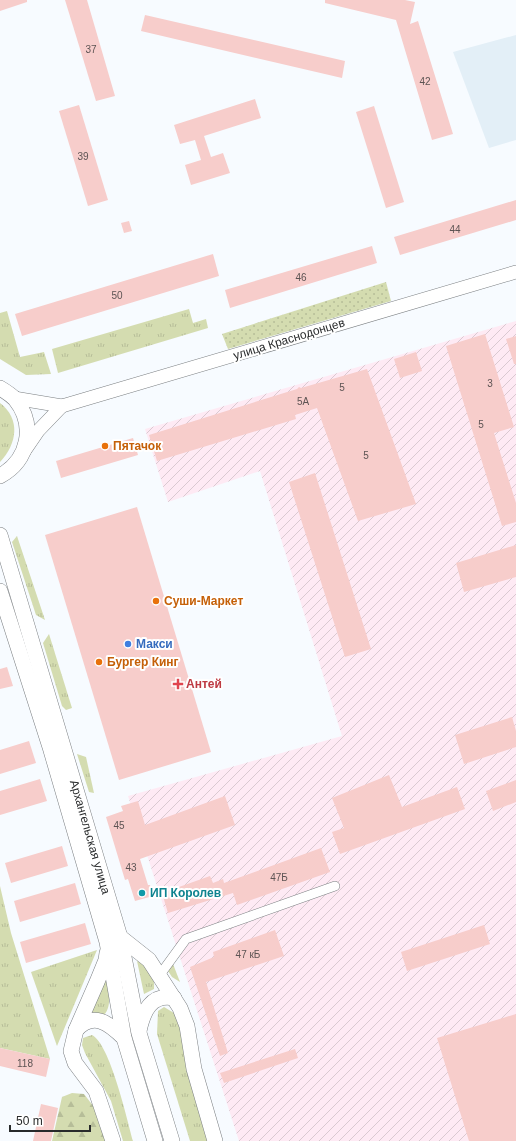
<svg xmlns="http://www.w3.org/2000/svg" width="516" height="1141" font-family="Helvetica,sans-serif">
  <defs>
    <pattern id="industrial-furrows" width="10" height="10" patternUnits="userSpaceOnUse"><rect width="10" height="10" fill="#feeaf4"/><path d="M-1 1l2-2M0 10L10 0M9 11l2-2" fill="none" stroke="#dac9d1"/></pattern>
    <pattern id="grass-tufts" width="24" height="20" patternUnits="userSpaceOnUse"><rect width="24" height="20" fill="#d4dcb0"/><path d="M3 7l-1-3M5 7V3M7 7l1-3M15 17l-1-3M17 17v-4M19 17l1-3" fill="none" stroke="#b6bd98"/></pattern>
    <pattern id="forest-firs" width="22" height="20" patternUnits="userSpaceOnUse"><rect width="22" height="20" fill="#d4dcb0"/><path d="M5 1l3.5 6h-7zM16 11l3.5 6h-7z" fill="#b6bd98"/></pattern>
    <pattern id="park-dots" width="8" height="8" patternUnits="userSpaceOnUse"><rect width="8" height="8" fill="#d4dcb0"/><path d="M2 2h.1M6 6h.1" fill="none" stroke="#b6bd98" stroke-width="1.8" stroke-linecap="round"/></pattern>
  </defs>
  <rect width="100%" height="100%" fill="#f7fbff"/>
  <path fill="url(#industrial-furrows)" d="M516,321V1141H239L128,796L342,736L260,471L168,502L145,429Z"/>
  <path fill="#e3eff7" d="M516,35V140L489,148L453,52Z"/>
  <g fill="url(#grass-tufts)">
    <path d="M189,309L193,323L206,319L208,328L58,373L52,349Z"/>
    <path d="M7,311L20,357L44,352L51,374L26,375L0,359V313Z"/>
    <path d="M0,403C21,419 17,444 0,462Z"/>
    <path d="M17,536L45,620L36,615L12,542Z"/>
    <path d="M49,634L72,708L66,710L62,706L43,643Z"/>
    <path d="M77,754L86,757L94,793L89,792Z"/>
    <path d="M0,886L11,933L50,1059L0,1048Z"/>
    <path d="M97,950L57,1046L31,972Z"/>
    <path d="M137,961C150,968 155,974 154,989L144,994Z"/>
    <path d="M173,964L180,982L172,977L168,971L170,966Z"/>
    <path d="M106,977C108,988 113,1006 104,1015L87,1016Z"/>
    <path d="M164,1007L174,1013L182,1028L210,1141H190L157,1034L158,1011Z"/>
    <path d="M92,1035C110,1044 127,1119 133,1141H123L111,1101L85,1053L82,1045L83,1038Z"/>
  </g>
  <path fill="url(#forest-firs)" d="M72,1093L84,1094L94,1107L106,1141H52L62,1097Z"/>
  <path fill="url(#park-dots)" d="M386,282L391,301L228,349L222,334Z"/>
  <g fill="#f7cdcb">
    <path d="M0,0H27V2L0,11Z"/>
    <path d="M65,0H87L115,96L96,101Z"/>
    <path d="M325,0H405L415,2L410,24L418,21L453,134L432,140L396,20L325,3Z"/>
    <path d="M145,15L345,61L342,78L141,31Z"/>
    <path d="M255,99L261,118L204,136L211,157L223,153L230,173L191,185L185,165L201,160L195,140L180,144L174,125Z"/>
    <path d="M79,105L108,200L88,206L59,111Z"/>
    <path d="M374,106L404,202L386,208L356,112Z"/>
    <path d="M516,200V220L400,255L394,237Z"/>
    <path d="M129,221L132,231L124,233L121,223Z"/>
    <path d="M372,246L377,263L230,308L225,290Z"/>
    <path d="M213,254L219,276L22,336L15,314Z"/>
    <path d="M485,334L514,427L494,433L516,503V522L502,526L446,346Z"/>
    <path d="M516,336V364H514L506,339Z"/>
    <path d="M416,352L422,371L400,378L394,359Z"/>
    <path d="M367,369L416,504L358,521L317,408L295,415L296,419L157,461L149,435L297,389L299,387L301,388Z"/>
    <path d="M133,438L138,455L61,478L56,461Z"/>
    <path d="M315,473L371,649L345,657L289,482Z"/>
    <path d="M137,507L211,752L119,780L45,535Z"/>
    <path d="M516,545V577L464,592L456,563Z"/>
    <path d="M7,667L13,686L0,689V669Z"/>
    <path d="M512,717L516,731V747L464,764L455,735Z"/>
    <path d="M29,741L36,763L0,774V750Z"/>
    <path d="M389,775L402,807L457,787L465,809L340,854L332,832L344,828L332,798Z"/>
    <path d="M40,779L47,801L0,815V791Z"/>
    <path d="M516,780V802L493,811L486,791Z"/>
    <path d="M225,796L235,825L140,859L148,885H150L153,896L135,901L128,879L125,880L106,817L123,811L121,806L138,801L145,825Z"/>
    <path d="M62,846L68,866L11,883L5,863Z"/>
    <path d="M321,848L330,872L237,905L233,893L168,913L162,893L210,876L213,883L223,879L224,883Z"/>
    <path d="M75,883L81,904L20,922L14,901Z"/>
    <path d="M85,923L91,944L26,963L20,942Z"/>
    <path d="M484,925L490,944L407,971L401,952Z"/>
    <path d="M275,930L284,956L206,982L228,1053L220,1056L190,967L214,957L213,952Z"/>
    <path d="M516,1014V1141H469L437,1038Z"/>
    <path d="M0,1048L50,1059L46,1077L0,1066Z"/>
    <path d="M295,1049L298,1058L224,1083L220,1073Z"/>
    <path d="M41,1104L58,1108L51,1141H33Z"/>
  </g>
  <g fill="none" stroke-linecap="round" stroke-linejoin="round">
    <g stroke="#7b7f82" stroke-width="10">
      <path id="street" d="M159,976L186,939L335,886"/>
    </g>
    <g stroke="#7b7f82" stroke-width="14">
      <g id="secondary">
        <path d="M14,398L62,406L516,272"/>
        <path d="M25,450L38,431L62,406"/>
      </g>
    </g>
    <g stroke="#7b7f82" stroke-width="16">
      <g id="primary">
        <path d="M0,388C5,391 11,395 15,399C36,425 29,460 0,476"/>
        <path d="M0,535L120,937L139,1033L172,1141"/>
        <path d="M0,591L50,747L107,942L124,1038L155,1141"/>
        <path d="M120,937L149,960L180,1008L187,1026L194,1069L215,1141"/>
        <path d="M107,953L106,960L97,982L76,1030L71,1051L75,1063L96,1091L113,1141"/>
        <path d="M76,1030C93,1011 109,1023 124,1038"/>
        <path d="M139,1031C143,1012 151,993 174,998"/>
      </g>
    </g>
    <use href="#street" stroke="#fff" stroke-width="9"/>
    <use href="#secondary" stroke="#fff" stroke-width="13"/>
    <use href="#primary" stroke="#fff" stroke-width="15"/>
  </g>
  <g fill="#e8710a" stroke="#fff" stroke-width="1.5">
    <circle cx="105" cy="446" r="4"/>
    <circle cx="156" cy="601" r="4"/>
    <circle cx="99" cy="662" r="4"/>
  </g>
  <circle fill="#3f7fe0" stroke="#fff" stroke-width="1.5" cx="128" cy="644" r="4"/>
  <path fill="#e0444e" stroke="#fff" stroke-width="1.5" d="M176 678h4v4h4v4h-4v4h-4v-4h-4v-4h4z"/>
  <circle fill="#0f9aa8" stroke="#fff" stroke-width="1.5" cx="142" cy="893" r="4"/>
  <g text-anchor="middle" stroke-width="4" stroke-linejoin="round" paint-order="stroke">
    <g font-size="10" fill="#5c5353">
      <text x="91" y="53">37</text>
      <text x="425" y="85">42</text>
      <text x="83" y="160">39</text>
      <text x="455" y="233">44</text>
      <text x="301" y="281">46</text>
      <text x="117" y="299">50</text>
      <text x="490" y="387">3</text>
      <text x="342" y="391">5</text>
      <text x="303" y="405">5А</text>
      <text x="481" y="428">5</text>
      <text x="366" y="459">5</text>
      <text x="119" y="829">45</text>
      <text x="131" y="871">43</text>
      <text x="279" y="881">47Б</text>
      <text x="248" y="958">47 кБ</text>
      <text x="25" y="1067">118</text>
    </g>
    <g font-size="12" fill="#282a2b" stroke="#fff">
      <text transform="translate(289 339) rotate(-17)" y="4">улица Краснодонцев</text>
      <text transform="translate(90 837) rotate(74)" y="4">Архангельская улица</text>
    </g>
    <g font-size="12" font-weight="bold" fill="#c56008" stroke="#fff" text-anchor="start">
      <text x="113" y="450">Пятачок</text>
      <text x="164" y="605">Суши-Маркет</text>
      <text x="107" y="666">Бургер Кинг</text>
    </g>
    <g font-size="12" font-weight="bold" fill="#366cbe" stroke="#fff" text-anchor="start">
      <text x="136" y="648">Макси</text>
    </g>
    <g font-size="12" font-weight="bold" fill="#be3a42" stroke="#fff" text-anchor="start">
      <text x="186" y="688">Антей</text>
    </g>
    <g font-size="12" font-weight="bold" fill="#0d838f" stroke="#fff" text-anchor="start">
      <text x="150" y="897">ИП Королев</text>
    </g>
  </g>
  <path d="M10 1125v6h80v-6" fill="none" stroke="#282a2b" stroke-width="2"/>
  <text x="16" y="1125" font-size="12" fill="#282a2b" stroke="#ffffff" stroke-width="3" paint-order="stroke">50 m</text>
</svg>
